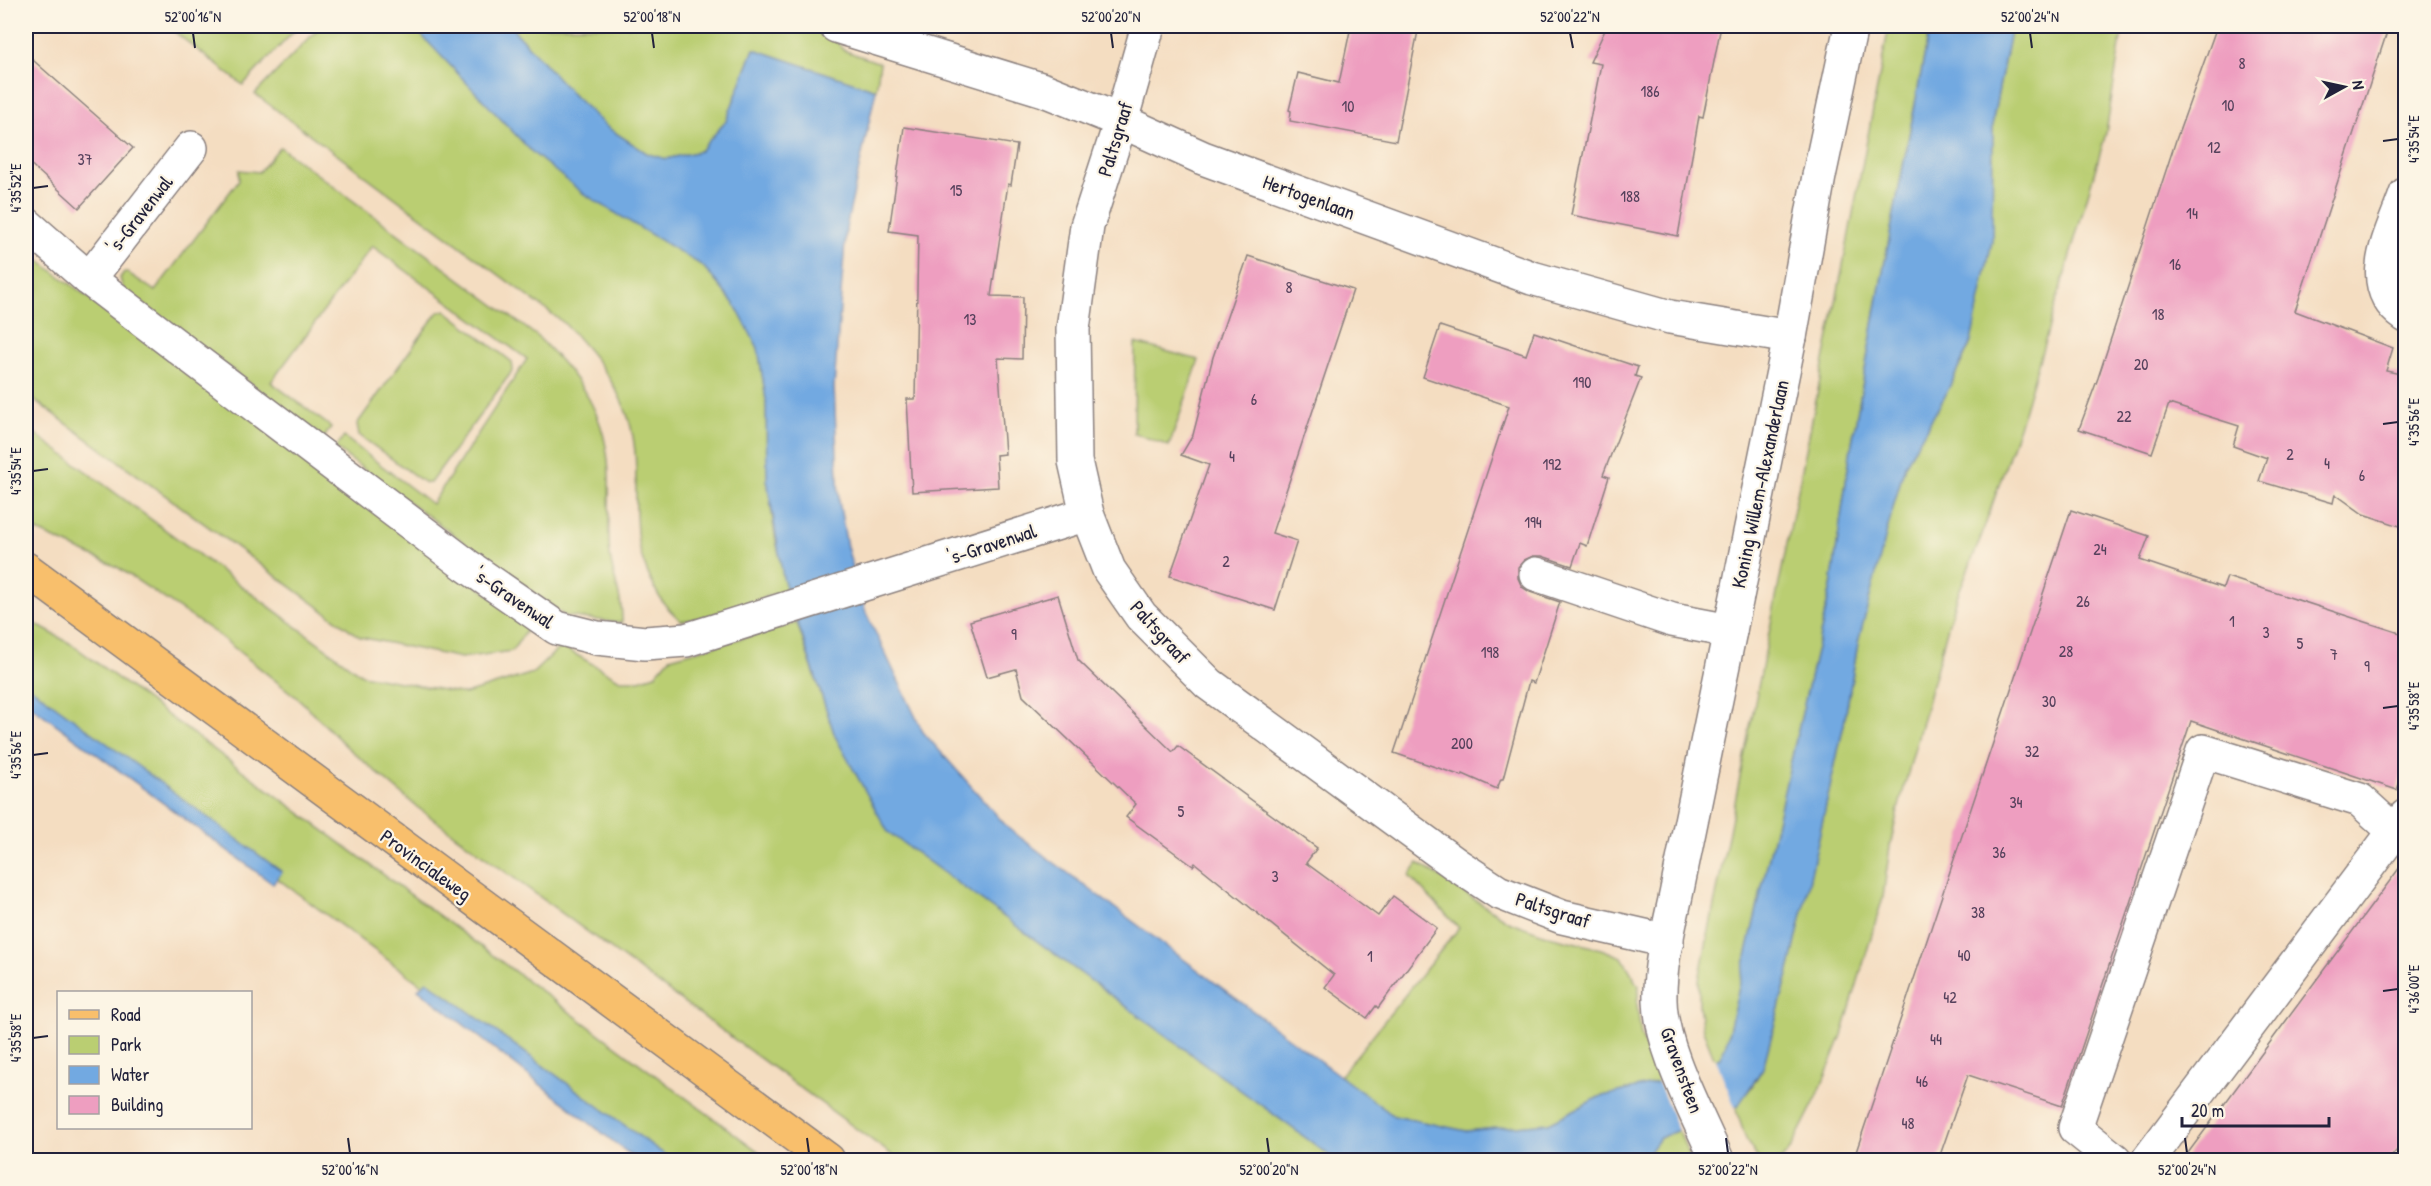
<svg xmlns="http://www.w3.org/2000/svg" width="2431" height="1186" font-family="'Patrick Hand',sans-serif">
  <rect width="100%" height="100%" fill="#fcf5e5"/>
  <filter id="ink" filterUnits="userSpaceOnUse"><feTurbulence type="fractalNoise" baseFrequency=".0167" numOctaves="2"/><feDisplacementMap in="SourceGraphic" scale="12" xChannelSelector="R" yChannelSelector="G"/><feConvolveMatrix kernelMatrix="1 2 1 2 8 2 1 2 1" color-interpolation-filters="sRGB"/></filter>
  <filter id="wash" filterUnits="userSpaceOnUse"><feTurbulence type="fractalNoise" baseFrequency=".008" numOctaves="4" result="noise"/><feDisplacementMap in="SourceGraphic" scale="24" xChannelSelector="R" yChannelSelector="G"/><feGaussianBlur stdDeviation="1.35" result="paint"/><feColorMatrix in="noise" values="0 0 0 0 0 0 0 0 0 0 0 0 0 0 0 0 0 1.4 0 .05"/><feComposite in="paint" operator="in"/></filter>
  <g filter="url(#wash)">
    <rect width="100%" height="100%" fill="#f4ddc1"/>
    <g fill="#bace72" stroke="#6e7856" stroke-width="1.5">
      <path d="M167,26H299L243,85Z"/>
      <path d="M321,26H413L533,153L584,194L703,266L735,305L758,348L766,400L767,479L775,536L787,590L708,616L681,621C675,615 667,608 662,601C652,585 641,560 638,541C632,500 642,458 628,417C615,379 591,352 564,323L255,94Z"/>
      <path d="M510,26H770L783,30L793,26H803L834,37L843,50L880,63L876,90L754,49L726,121L700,151L667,159L648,154L608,128L575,97Z"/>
      <path d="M1889,26H1930L1878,297L1850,454L1831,587L1726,1044L1720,1058L1715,1060L1703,1030L1699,1006V980L1839,286Z"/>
      <path d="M2011,26H2123L2106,133L2024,412L1980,540L1954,604L1898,810L1890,846L1883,897L1858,981L1842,1035L1817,1097L1791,1148L1781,1160H1759L1747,1142L1735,1107L1751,1088L1763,1068L1792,959L1844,724L1858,643L1869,593L1905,465L1944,398L1970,345L1992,241L1993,119Z"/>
      <path d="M280,147L537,336C580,379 608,413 609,478C610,501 608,524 609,546C610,573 623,595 622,623L565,616L335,448L344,437L432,504L527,359L372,246L271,382L331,427L324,438L123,289L120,278L124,272L128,273L155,291L239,180V170L259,172Z"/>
      <path d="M26,251L530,625L512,651L461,658L360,637L26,394Z"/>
      <path d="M445,310L512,362L513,370L430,483H425L359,435L357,424L437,313Z"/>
      <path d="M1135,343L1199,360L1169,446L1134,433Z"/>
      <path d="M26,427L362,675L465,694L533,673L561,646L620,680H639L655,675L670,658L797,623L835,736L888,832L1336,1160H899L417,807L347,747L301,701L217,634L117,567L26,526Z"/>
      <path d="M26,619L71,644L770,1160H672L427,981L422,985L278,879L281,872L26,684Z"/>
      <path d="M1418,863L1508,921L1549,936L1601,949L1622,957L1639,986L1637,1004L1641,1035L1660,1082L1599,1097L1549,1123L1466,1131L1394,1116L1340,1076L1459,928L1409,876Z"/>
      <path d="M1679,1130L1690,1160H1643L1659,1138Z"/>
    </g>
    <g fill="#72a9e1" stroke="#4a668e" stroke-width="1.5">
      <path d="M413,26H510L575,97L608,128L648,154L666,159L700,151L726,121L754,49L876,90L846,228L834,387L839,501L847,547L866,613L923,732L1009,829L1340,1076L1394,1116L1466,1131L1549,1123L1599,1097L1660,1082L1720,1058L1726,1044L1831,587L1850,454L1878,297L1930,26H2011L1993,119L1992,241L1971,342L1944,398L1905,465L1894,504L1858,643L1844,724L1792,959L1763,1068L1738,1106L1659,1138L1643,1160H1336L888,832L835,736L783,578L767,479L766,400L758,348L735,305L703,266L584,194L533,153Z"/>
      <path d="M26,684L282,872L273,884L26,702Z"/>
      <path d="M427,981L672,1160H637L418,989Z"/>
    </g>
    <path fill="#f4ddc1" d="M1715,1057L1736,1110L1679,1133L1657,1079Z"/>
    <g id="blocks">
      <g fill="#ee9ec0">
        <path d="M1351,26H1419L1396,141L1290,121L1291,111L1289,110L1298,73L1339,83Z"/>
        <path d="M1607,26H1721L1703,117L1699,116L1678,236L1571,215L1601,64L1590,62Z"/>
        <path d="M2217,26H2389L2295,311L2393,348L2386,371L2406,375V528L2363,514L2335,494L2333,503L2259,481L2267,458L2233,446L2239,426L2169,404L2152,453L2079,429L2098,378L2176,140Z"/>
        <path d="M26,54L133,148L79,208L26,160Z"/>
        <path d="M904,127L1017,145L1011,185L1008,184L991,296L1023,297L1022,359L998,358L1005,454L996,455L998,487L912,492L907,399H915L918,235L889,231Z"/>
        <path d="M1248,256L1353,290L1272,533L1297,541L1275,610L1170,576L1209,465L1181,455L1193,435L1213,357Z"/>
        <path d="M1440,326L1526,355L1534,332L1638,367L1635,376L1641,378L1603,475L1609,477L1587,546L1580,543L1572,566L1542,556H1533L1524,560L1518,567V578L1522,587L1530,592L1560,602L1534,683L1529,681L1503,779H1501L1497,789L1463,774L1462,776L1394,753L1509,406L1423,377Z"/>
        <path d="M2071,510L2149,536L2140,560L2223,588L2227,577L2406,635V763L2397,790L2191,721L2062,1106L1968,1075L1938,1161H1853Z"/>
        <path d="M1058,595L1078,660L1173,752L1178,746L1317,848L1306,863L1378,916L1393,896L1437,928L1378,1008L1376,1006L1367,1018L1325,987L1334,975L1195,863L1193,866L1126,817L1136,804L1023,696L1016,669L987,677L970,621Z"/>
        <path d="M2406,859V1139L2388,1161H2182Z"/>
      </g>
    </g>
  </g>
  <g filter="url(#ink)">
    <use href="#blocks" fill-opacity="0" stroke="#8b807e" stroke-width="1.5"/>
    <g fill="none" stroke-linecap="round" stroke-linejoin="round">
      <g stroke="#8b807e" stroke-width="36">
        <g id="minor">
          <path d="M836,26L1044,90L1121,121L1203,158L1532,278L1670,317L1790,337"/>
          <path d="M1148,26L1121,121L1087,226L1073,329L1075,461L1087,514L1109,570L1141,616L1209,684L1457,865L1498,892L1562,917L1667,941"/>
          <path d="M2406,194C2392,235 2361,285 2406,316"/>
          <path d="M26,224L89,279L195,360L466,565L557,628L597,638L645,643L686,640L1087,514"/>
          <path d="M89,279L191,148"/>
          <path d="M1536,574L1672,620L1730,631"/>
          <path d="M1717,1160C1698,1115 1661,1049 1660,1000C1659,966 1669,928 1676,895L1790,337L1819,176L1851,26"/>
          <path d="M2115,1160L2075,1128L2203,751L2360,800L2393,830"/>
          <path d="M2148,1160L2406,816"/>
        </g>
      </g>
      <g stroke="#8b807e" stroke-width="36">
        <path id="major" d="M26,569L828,1160"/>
      </g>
      <use href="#minor" stroke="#fff" stroke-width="33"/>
      <use href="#major" stroke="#f8bf6c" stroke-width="33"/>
    </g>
  </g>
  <path fill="none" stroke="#22223b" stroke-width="2" d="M193,33L195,48M652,33L654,48M1111,33L1113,48M1570,33L1573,48M2030,33L2032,48M2383,141L2398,139M33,188L48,186M2383,424L2398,422M33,471L48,469M2383,708L2398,706M33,755L48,753M2383,991L2398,989M33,1038L48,1036M348,1138L350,1153M807,1138L809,1153M1267,1138L1269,1153M1726,1138L1728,1153M2185,1138L2187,1153"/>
  <g text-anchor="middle" stroke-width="4.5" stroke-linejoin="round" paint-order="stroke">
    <g font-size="16" fill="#55415c">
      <text x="2242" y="69">8</text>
      <text x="1650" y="97">186</text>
      <text x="2228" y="111">10</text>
      <text x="1348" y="112">10</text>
      <text x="2214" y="153">12</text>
      <text x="85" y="165">37</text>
      <text x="956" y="196">15</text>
      <text x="1630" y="202">188</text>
      <text x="2192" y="219">14</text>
      <text x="2175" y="270">16</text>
      <text x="1289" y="293">8</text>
      <text x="2158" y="320">18</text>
      <text x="970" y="325">13</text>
      <text x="2141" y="370">20</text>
      <text x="1582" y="388">190</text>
      <text x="1254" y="405">6</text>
      <text x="2124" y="422">22</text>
      <text x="2290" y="460">2</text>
      <text x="1232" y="462">4</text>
      <text x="2327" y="469">4</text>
      <text x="1552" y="470">192</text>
      <text x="2362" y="481">6</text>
      <text x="1533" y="528">194</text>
      <text x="2100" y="555">24</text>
      <text x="1226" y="567">2</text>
      <text x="2083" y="607">26</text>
      <text x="2232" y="627">1</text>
      <text x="2266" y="638">3</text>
      <text x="1014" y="640">9</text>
      <text x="2300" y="649">5</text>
      <text x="2066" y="657">28</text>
      <text x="1490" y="658">198</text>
      <text x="2334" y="660">7</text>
      <text x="2367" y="672">9</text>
      <text x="2049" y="707">30</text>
      <text x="1462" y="749">200</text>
      <text x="2032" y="757">32</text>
      <text x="2016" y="808">34</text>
      <text x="1181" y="817">5</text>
      <text x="1999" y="858">36</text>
      <text x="1275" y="882">3</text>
      <text x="1978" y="918">38</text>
      <text x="1964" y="961">40</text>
      <text x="1370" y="962">1</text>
      <text x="1950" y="1003">42</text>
      <text x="1936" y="1045">44</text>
      <text x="1922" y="1087">46</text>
      <text x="1908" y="1129">48</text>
    </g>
    <g font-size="20" fill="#22223b" stroke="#fcf5e5">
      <text transform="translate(1115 139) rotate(-73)" y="7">Paltsgraaf</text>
      <text transform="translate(1309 197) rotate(20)" y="7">Hertogenlaan</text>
      <text transform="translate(140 214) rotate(-52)" y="7">'s-Gravenwal</text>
      <text transform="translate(1760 484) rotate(-78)" y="7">Koning Willem-Alexanderlaan</text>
      <text transform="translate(992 544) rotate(-18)" y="7">'s-Gravenwal</text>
      <text transform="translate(514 598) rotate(34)" y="7">'s-Gravenwal</text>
      <text transform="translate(1160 632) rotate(48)" y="7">Paltsgraaf</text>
      <text transform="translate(426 865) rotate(36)" y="7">Provincialeweg</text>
      <text transform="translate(1553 910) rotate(18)" y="7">Paltsgraaf</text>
      <text transform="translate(1682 1070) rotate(70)" y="7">Gravensteen</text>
    </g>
  </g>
  <rect width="2431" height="1186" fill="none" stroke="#fcf5e5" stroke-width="66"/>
  <rect x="57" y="991" width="195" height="138" fill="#fcf5e5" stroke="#a5a1a1" stroke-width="1.5"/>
  <rect x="69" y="1010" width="30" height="9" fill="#f8bf6c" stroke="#a5a1a1" stroke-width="1.5"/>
  <text x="111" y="1021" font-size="18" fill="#22223b">Road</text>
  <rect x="69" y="1036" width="30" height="18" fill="#bace72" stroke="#a5a1a1" stroke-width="1.5"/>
  <text x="111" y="1051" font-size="18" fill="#22223b">Park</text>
  <rect x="69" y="1066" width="30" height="18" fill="#72a9e1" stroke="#a5a1a1" stroke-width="1.5"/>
  <text x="111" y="1081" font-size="18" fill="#22223b">Water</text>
  <rect x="69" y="1096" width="30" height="18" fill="#ee9ec0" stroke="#a5a1a1" stroke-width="1.5"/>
  <text x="111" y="1111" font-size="18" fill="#22223b">Building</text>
  <g transform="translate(2344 87) rotate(82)" stroke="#fcf5e5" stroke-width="4.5" paint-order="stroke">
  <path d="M0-4.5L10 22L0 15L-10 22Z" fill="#22223b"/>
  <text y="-9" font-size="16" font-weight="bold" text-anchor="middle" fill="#22223b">N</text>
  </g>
  <path d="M2182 1117v9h147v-9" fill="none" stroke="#22223b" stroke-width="3"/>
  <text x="2191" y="1117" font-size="18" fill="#22223b" stroke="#fcf5e5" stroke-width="4.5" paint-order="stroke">20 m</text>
  <rect x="33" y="33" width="2365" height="1120" fill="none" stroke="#22223b" stroke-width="2"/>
  <g font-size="15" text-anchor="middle" fill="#22223b">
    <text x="193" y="22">52°00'16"N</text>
    <text x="652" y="22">52°00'18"N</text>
    <text x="1111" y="22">52°00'20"N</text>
    <text x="1570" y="22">52°00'22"N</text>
    <text x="2030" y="22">52°00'24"N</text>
    <text transform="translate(2414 139) rotate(-90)" y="5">4°35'54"E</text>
    <text transform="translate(16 188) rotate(-90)" y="5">4°35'52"E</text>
    <text transform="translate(2414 422) rotate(-90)" y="5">4°35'56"E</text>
    <text transform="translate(16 471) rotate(-90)" y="5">4°35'54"E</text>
    <text transform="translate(2414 706) rotate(-90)" y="5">4°35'58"E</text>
    <text transform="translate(16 755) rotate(-90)" y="5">4°35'56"E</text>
    <text transform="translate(2414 989) rotate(-90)" y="5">4°36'00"E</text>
    <text transform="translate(16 1038) rotate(-90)" y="5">4°35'58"E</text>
    <text x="350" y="1175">52°00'16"N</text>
    <text x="809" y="1175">52°00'18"N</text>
    <text x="1269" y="1175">52°00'20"N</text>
    <text x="1728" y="1175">52°00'22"N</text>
    <text x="2187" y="1175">52°00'24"N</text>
  </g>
</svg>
